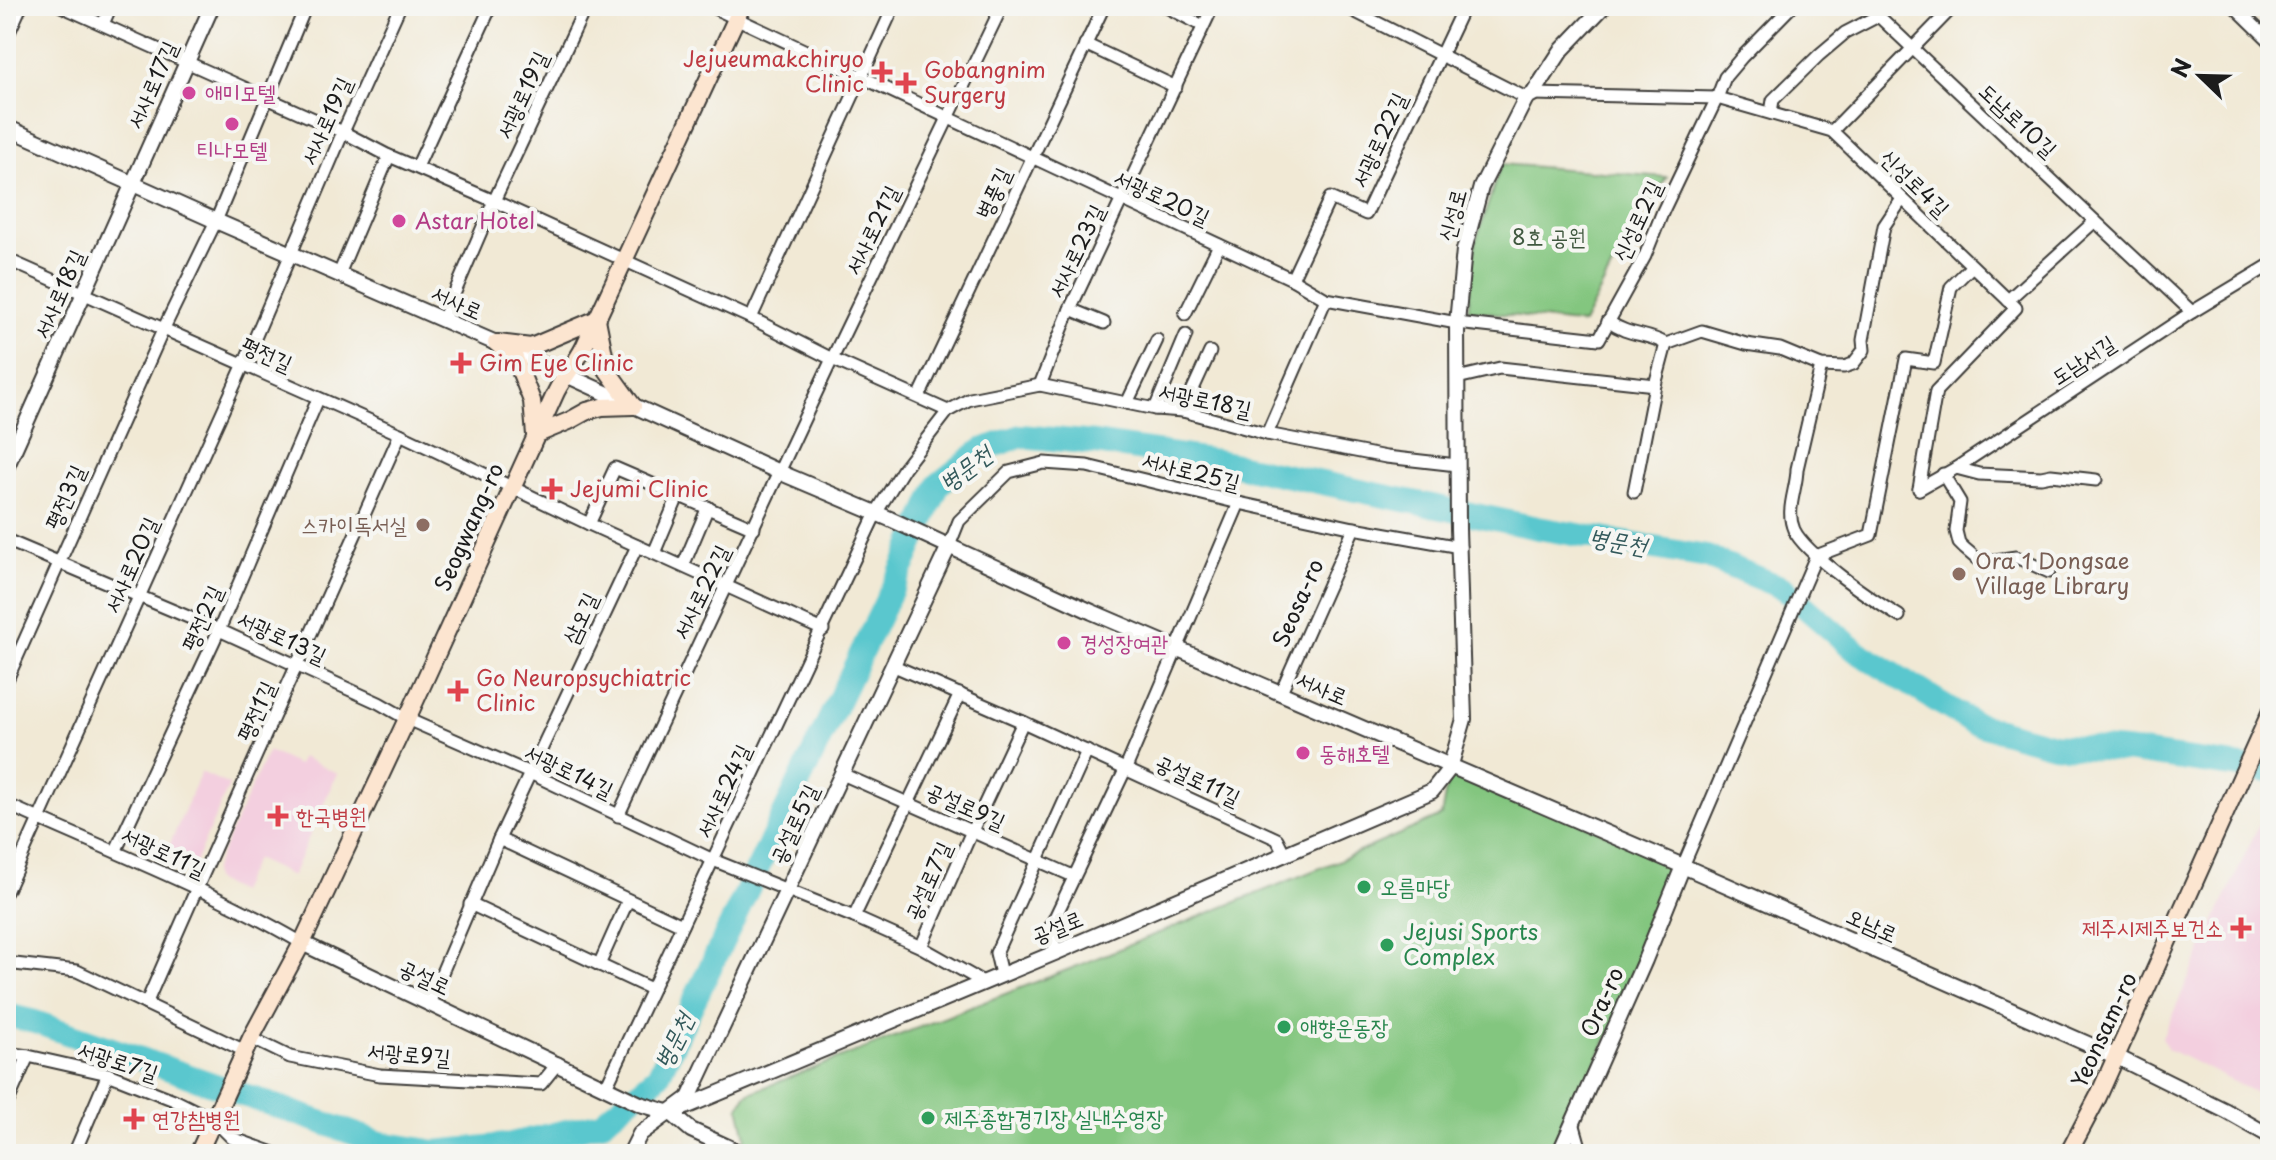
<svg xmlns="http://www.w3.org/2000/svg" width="2276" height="1160" font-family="'Playpen Sans','Poor Story',sans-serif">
  <rect width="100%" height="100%" fill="#f6f6f2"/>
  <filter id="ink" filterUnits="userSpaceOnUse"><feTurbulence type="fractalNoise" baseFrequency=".0125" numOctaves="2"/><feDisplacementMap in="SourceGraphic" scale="16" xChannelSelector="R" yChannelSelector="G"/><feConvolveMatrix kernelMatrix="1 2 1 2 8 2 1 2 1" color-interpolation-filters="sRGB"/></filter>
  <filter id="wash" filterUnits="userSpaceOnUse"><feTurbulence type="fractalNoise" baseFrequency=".006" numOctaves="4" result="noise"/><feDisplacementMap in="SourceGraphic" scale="32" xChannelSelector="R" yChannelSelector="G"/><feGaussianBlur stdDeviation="1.8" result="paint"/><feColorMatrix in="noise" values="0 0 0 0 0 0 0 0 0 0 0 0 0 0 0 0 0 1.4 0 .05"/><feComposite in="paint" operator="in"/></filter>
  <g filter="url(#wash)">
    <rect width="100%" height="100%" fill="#f1e9d5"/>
    <g fill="#f3cfdf">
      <path d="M2247,6H2270V29Z"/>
      <path d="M268,751L298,765L302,757L337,773L292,876L255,859L239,892L214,880L213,871Z"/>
      <path d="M201,772L229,785L195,863L192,868L187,870L163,860Z"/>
      <path d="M2264,813L2270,819V1100L2168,1049L2162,1037Z"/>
    </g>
    <g fill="#83c67f" stroke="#50714e" stroke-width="2">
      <path d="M1501,164L1667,177L1626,240L1583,324L1468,310L1476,241Z"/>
      <path d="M1450,768L1683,866L1556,1154H739L746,1137L739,1107L747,1094L1072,968L1345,858L1441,816Z"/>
    </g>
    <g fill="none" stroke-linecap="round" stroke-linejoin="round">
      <path stroke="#5ac7ce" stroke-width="24" d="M6,1015L35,1022L381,1143L436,1152L507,1145L601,1123L658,1076L905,562L939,484L982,450L1021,436L1095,443L1217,461L1538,528L1707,557L1783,588L1856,651L1973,723L2053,745L2125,751L2270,771"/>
    </g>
  </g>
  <g filter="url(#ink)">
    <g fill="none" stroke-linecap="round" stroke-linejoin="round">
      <g stroke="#3c3b38" stroke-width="15">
        <g id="minor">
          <path d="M61,6L343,132L387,155L494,201L751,318L832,359L948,411"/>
          <path d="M710,6L1292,279L1326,299L1457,323L1599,339L1645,256L1663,211L1717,98L1725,77L1742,57L1792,6"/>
          <path d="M1165,6L1203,26"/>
          <path d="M1344,6L1526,98"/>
          <path d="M1868,6L2095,221"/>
          <path d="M2234,6L2270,41"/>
          <path d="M103,24L111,6"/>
          <path d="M6,39L21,6"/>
          <path d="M1085,44L1176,87"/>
          <path d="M1533,94L1717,98L1832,131L2008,300L2095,221L2192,312"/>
          <path d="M1771,113L1773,100L1819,55L1845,33L1878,16"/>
          <path d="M1832,131L1954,6"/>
          <path d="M417,167L491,6"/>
          <path d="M6,259L400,434L589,524L823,630"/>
          <path d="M339,274L389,156"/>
          <path d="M1292,279L1330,198L1366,214L1464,6"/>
          <path d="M1070,309L1104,323"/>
          <path d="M1185,314L1219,245"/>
          <path d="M751,318L894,6"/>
          <path d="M443,320L494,201L586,6"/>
          <path d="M1608,321C1629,337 1646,332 1666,344L1702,331L1746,344L1780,349L1821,366L1844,367L1853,364L1864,350L1863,340L1884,226L1902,199"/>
          <path d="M1821,366L1797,469C1797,489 1785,510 1794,530C1806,555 1874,601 1899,616"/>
          <path d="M1457,378L1500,368L1655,385"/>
          <path d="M1040,385L1070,309L1213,6"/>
          <path d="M919,397L1104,6"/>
          <path d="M1127,403L1157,340"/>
          <path d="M1155,409L1186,335"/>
          <path d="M1183,411L1210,352"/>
          <path d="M1267,434L1326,299"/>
          <path d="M1956,468L1979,474L2041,477L2051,475L2096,480"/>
          <path d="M1943,474L1960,502L1956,531L1959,543L1964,548L1977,559L1988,561L2016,557L2049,572"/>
          <path d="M1919,489L1956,468L2192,312L2270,265"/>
          <path d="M1919,489L1936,391L2016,308L2008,300"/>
          <path d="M1634,492L1655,385L1666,344"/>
          <path d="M589,524L615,468L754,528"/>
          <path d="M6,540L219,630L379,703L407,719L530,773L713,860L854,917L921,947L983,982"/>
          <path d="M949,546L959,521L1009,472L1044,463L1087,466L1239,503L1354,528L1460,547"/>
          <path d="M654,553L679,494"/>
          <path d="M683,566L708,507"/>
          <path d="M892,665L1023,722L1277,839L1285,855"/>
          <path d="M6,682L163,330L216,221L306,6"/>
          <path d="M1280,694L1354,528"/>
          <path d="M842,774L1073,876"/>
          <path d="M6,804C105,849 208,888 302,943"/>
          <path d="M618,816L832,359L1002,6"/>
          <path d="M499,839L682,925"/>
          <path d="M116,850L219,630L318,399"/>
          <path d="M1683,866L1816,556L1871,535L1906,359L1934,363L1951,287L1972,266"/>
          <path d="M6,892L243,366L343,132L400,6"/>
          <path d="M470,904L651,989"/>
          <path d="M854,917L960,694"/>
          <path d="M921,947L972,831L1023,722"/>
          <path d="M1057,952L1049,930L1126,768L1239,503"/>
          <path d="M6,963L77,971L245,1051"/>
          <path d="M599,965L628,900"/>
          <path d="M1001,974L996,953L1087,751"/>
          <path d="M429,1003L499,839L637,546"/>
          <path d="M146,1004C229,813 316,624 400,434"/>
          <path d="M251,1038L290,1057L380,1075L541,1084L558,1063"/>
          <path d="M6,1053L28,1056L108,1074L174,1100L214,1120L232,1138L277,1154"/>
          <path d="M606,1087L876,513L904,468L948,411L970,399L1040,385L1155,409L1183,411L1267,434L1386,457L1457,465"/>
          <path d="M6,1106L28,1056"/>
          <path d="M1573,1122L1582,1154"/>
          <path d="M74,1154L108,1074"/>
        </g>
      </g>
      <g stroke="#3c3b38" stroke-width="18">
        <g id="tertiary">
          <path d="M6,127L216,221L496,343L779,472L890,519L1092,612L1683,866L2115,1056L2226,1111L2270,1136"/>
          <path d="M6,468L212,6"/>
          <path d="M302,943L640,1104L671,1113L1057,952L1432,791L1450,768L1464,719L1458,529L1457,323L1464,250L1481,187L1526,98L1533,94L1561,51L1604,6"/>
          <path d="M671,1113L691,1130L743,1154"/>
          <path d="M630,1154L640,1134L689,1098L949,546"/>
          <path d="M1559,1154L1645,960L1683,866"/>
        </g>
      </g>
      <g stroke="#3c3b38" stroke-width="20">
        <g id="secondary">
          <path d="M496,343L515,358L532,401L535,435L569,421L587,411L602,407L633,406"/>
          <path d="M498,343L531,347L597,319L607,370L633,406"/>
          <path d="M198,1154L251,1038L302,943L407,719L556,392C564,376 576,363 584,347L742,6"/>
          <path d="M2068,1154L2098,1097L2270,713"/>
        </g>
      </g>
      <use href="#minor" stroke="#fff" stroke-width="11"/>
      <use href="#tertiary" stroke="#fff" stroke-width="14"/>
      <use href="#secondary" stroke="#fce5d0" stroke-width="16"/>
    </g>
  </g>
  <g fill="#e0444e" stroke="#f6f6f2" stroke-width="3">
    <path d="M878 60h8v8h8v8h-8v8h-8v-8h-8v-8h8z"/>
    <path d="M902 71h8v8h8v8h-8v8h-8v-8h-8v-8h8z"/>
    <path d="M457 351h8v8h8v8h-8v8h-8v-8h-8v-8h8z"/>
    <path d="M548 477h8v8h8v8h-8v8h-8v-8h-8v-8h8z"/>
    <path d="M454 679h8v8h8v8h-8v8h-8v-8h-8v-8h8z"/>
    <path d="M274 804h8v8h8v8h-8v8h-8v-8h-8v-8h8z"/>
    <path d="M2237 916h8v8h8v8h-8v8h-8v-8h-8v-8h8z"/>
    <path d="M130 1107h8v8h8v8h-8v8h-8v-8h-8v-8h8z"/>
  </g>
  <g fill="#d1479c" stroke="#f6f6f2" stroke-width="3">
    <circle cx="189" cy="93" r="8"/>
    <circle cx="232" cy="124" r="8"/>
    <circle cx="399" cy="221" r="8"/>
    <circle cx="1064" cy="643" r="8"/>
    <circle cx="1303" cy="753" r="8"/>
  </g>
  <g fill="#8d6e63" stroke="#f6f6f2" stroke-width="3">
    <circle cx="423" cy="525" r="8"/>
    <circle cx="1959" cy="574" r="8"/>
  </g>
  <g fill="#2e9e5b" stroke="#f6f6f2" stroke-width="3">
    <circle cx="1364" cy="887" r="8"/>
    <circle cx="1387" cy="945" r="8"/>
    <circle cx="1284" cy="1027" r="8"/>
    <circle cx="928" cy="1118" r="8"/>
  </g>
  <g text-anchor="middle" stroke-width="8" stroke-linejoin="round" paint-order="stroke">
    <g font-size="22" fill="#be3a42" stroke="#f6f6f2" text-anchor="start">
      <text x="864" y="67" text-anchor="end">Jejueumakchiryo<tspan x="864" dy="25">Clinic</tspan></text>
      <text x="924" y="78">Gobangnim<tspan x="924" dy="25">Surgery</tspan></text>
      <text x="479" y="371">Gim Eye Clinic</text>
      <text x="570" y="497">Jejumi Clinic</text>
      <text x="476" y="686">Go Neuropsychiatric<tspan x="476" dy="25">Clinic</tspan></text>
      <text x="296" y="824">한국병원</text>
      <text x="2223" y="936" text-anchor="end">제주시제주보건소</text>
      <text x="152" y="1127">연강참병원</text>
    </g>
    <g font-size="22" fill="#1c1c1c" stroke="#f6f6f2">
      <text transform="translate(152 85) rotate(-66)" y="8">서사로17길</text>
      <text transform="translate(522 95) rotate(-65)" y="8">서광로19길</text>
      <text transform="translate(2018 120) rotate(43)" y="8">도남로10길</text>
      <text transform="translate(326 121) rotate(-66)" y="8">서사로19길</text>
      <text transform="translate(1379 140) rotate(-65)" y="8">서광로22길</text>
      <text transform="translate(1915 183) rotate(44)" y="8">신성로4길</text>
      <text transform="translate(993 193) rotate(-65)" y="8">병풍길</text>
      <text transform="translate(1162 197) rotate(25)" y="8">서광로20길</text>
      <text transform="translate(1452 215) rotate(-75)" y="8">신성로</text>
      <text transform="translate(1637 221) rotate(-65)" y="8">신성로2길</text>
      <text transform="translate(872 230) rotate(-64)" y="8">서사로21길</text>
      <text transform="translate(1076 251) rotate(-64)" y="8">서사로23길</text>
      <text transform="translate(59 294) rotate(-66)" y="8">서사로18길</text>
      <text transform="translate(457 302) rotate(24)" y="8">서사로</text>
      <text transform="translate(267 354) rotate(24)" y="8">평전길</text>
      <text transform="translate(2083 360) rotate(-33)" y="8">도남서길</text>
      <text transform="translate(1205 400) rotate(12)" y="8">서광로18길</text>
      <text transform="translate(1191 471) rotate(14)" y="8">서사로25길</text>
      <text transform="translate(65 497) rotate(-66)" y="8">평전3길</text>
      <text transform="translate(469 527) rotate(-66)" y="8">Seogwang-ro</text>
      <text transform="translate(131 565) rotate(-66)" y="8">서사로20길</text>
      <text transform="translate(701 592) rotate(-64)" y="8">서사로22길</text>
      <text transform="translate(1298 603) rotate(-66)" y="8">Seosa-ro</text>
      <text transform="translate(202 618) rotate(-66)" y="8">평전2길</text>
      <text transform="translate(580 618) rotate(-65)" y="8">삼오길</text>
      <text transform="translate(282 637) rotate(25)" y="8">서광로13길</text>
      <text transform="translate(1322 688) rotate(23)" y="8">서사로</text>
      <text transform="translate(256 711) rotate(-66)" y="8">평전1길</text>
      <text transform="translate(569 771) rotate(26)" y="8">서광로14길</text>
      <text transform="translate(1198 780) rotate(25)" y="8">공설로11길</text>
      <text transform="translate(723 791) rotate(-65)" y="8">서사로24길</text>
      <text transform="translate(966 806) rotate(24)" y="8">공설로9길</text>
      <text transform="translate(794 824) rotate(-65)" y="8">공설로5길</text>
      <text transform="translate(164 852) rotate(25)" y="8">서광로11길</text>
      <text transform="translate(928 881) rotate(-66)" y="8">공설로7길</text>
      <text transform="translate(1872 925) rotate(24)" y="8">오남로</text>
      <text transform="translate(1057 927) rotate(-22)" y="8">공설로</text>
      <text transform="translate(425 977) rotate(25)" y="8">공설로</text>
      <text transform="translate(1602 1002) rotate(-66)" y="8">Ora-ro</text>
      <text transform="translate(2104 1030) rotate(-65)" y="8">Yeonsam-ro</text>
      <text transform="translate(409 1054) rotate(5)" y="8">서광로9길</text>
      <text transform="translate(118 1061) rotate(18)" y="8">서광로7길</text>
    </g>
    <g font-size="22" fill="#b23c85" stroke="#f6f6f2" text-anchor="start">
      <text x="205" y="101">애미모텔</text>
      <text x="232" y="158" text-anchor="middle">티나모텔</text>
      <text x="415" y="229">Astar Hotel</text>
      <text x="1080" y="651">경성장여관</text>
      <text x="1319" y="761">동해호텔</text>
    </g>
    <g font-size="22" fill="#40583f" stroke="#f6f6f2">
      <text x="1549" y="245">8호 공원</text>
    </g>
    <g font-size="22" fill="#785e54" stroke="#f6f6f2" text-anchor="end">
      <text x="407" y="533">스카이독서실</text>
      <text x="1975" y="569" text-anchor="start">Ora 1 Dongsae<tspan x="1975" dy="25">Village Library</tspan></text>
    </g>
    <g font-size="22" fill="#27864d" stroke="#f6f6f2" text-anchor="start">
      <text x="1380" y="895">오름마당</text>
      <text x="1403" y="940">Jejusi Sports<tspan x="1403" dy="25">Complex</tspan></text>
      <text x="1300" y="1035">애향운동장</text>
      <text x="944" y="1126">제주종합경기장 실내수영장</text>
    </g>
    <g font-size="24" font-style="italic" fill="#32585a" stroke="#f6f6f2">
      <text transform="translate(966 469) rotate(-37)" y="8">병문천</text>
      <text transform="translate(1618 542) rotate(10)" y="8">병문천</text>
      <text transform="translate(674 1041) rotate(-64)" y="8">병문천</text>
    </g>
  </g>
  <rect width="2276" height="1160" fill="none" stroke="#f6f6f2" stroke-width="32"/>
  <g transform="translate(2200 76) rotate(293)" stroke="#f6f6f2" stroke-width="6" paint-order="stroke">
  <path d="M0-6L14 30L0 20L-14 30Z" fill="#1c1c1c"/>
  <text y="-12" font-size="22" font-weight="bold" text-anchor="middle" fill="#1c1c1c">N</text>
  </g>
</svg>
